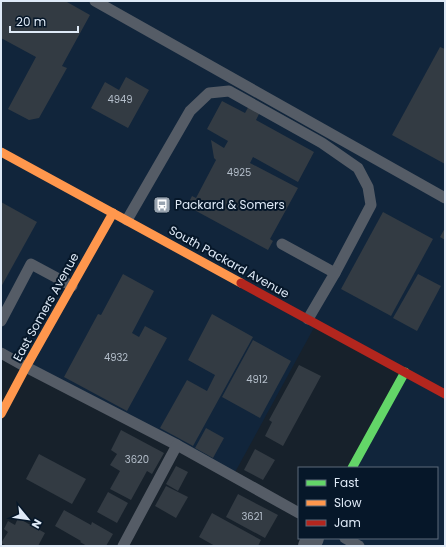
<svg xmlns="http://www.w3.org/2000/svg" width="446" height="547" font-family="Poppins,sans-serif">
  <rect width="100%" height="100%" fill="#17212b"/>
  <path fill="#11253b" d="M1,1H445V546H309L313,538H437V468H352L405,372L316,324L233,476L1,353Z"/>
  <g fill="#333b43">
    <path d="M1,1H68L67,2L90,15L62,66L67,68L39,118L29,120L8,109L36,57L1,38Z"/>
    <path d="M440,47L445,49V164L392,135Z"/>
    <path d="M126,77L149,90L128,128L91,108L105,82L119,90Z"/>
    <path d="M222,101L245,113L250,104L261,110L256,120L314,152L298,182L253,157L250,163L298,188L270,239L273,241L268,250L187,206L192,196L196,198L216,160L214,158L211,140L224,148L228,141L207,129Z"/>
    <path d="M1,202L37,222L1,287Z"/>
    <path d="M383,212L433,239L391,316L341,289Z"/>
    <path d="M445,228V240L440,237Z"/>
    <path d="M123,274L154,291L132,333L139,337L145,326L167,338L127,411L64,377L98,314L101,315Z"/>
    <path d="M418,274L441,286L417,331L393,318Z"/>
    <path d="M212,314L253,337L193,446L160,428L187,380L207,391L215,375L188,360Z"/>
    <path d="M253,340L291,361L260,418L222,397Z"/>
    <path d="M299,365L321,376L283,446L265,436L272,422L269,420Z"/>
    <path d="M206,428L224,438L213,458L195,448Z"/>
    <path d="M121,430L164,453L152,474L147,471L131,500L110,489L120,471L110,465L117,454L111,450Z"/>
    <path d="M255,449L275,460L263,480L244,470Z"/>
    <path d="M39,454L86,479L72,504L26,479Z"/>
    <path d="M176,466L188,472L178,491L166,484Z"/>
    <path d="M166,486L188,497L176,518L155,506Z"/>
    <path d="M108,492L128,503L117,523L97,512Z"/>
    <path d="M238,494L278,515L265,538L226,517Z"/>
    <path d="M64,510L91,525L92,522L113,534L106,546H87L80,542L81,541L55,526Z"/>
    <path d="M212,513L261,540L258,546H215L199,537Z"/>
    <path d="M18,518L45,533L38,546H7L1,543L8,532L4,529L8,521L15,525Z"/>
  </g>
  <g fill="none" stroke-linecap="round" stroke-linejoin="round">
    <g stroke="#555c66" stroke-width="11">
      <path d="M95,1L445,198"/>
      <path d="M127,220L190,111L209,93L229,91L322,143L358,168L368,187L371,205L335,273"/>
      <path d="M282,244L335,273L308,319"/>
      <path d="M1,321L31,264L72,286"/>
      <path d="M1,353L26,367L177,445L299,513"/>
      <path d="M345,538L359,546"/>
      <path d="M123,546L177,445"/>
    </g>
    <path stroke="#555c66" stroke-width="22" d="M309,546L313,538"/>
    <path stroke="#63d668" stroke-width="9" d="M352,468L405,372"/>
    <g stroke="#ff974d" stroke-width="9">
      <path d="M1,152L241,283"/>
      <path d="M1,414L26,367L113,213"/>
    </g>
    <path stroke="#b3261e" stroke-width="9" d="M241,283L445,394"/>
  </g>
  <defs>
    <g id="bus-square" transform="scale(0.9)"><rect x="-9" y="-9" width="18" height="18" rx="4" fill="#99a4b0" stroke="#061729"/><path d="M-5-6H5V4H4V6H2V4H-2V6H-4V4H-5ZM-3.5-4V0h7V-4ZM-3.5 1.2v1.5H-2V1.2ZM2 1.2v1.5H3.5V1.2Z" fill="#fff"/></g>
  </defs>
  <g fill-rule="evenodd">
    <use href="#bus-square" x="162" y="205"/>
  </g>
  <g text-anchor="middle" stroke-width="4" stroke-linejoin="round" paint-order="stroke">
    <g font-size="10" fill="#b4beca">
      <text x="120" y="103">4949</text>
      <text x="239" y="176">4925</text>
      <text x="116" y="361">4932</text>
      <text x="257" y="383">4912</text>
      <text x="137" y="463">3620</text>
      <text x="252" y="520">3621</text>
    </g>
    <g font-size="12" fill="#dfeaf7" stroke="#061729" text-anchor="start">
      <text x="175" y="209">Packard &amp; Somers</text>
    </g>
    <g font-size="12" fill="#dfeaf7" stroke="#061729">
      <text transform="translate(229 262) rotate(29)" y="4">South Packard Avenue</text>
      <text transform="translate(46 307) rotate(-61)" y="4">East Somers Avenue</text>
    </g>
  </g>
  <rect width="446" height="547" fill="none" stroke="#dfeaf7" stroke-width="4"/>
  <rect x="298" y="467" width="140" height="72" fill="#061729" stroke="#5d6b7b"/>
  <rect x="306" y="480" width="20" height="6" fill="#63d668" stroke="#5d6b7b"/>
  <text x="334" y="487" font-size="12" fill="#dfeaf7">Fast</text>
  <rect x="306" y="500" width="20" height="6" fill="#ff974d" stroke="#5d6b7b"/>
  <text x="334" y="507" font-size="12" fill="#dfeaf7">Slow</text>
  <rect x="306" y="520" width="20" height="6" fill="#b3261e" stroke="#5d6b7b"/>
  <text x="334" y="527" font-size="12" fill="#dfeaf7">Jam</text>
  <g transform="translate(28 519) rotate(119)" stroke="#061729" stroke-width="3" paint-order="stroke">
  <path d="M0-3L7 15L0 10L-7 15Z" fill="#dfeaf7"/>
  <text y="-6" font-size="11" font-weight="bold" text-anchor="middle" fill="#dfeaf7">N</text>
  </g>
  <path d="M10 26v6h68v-6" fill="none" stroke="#dfeaf7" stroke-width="2"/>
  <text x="16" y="26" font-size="12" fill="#dfeaf7" stroke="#061729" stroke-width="3" paint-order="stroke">20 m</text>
</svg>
